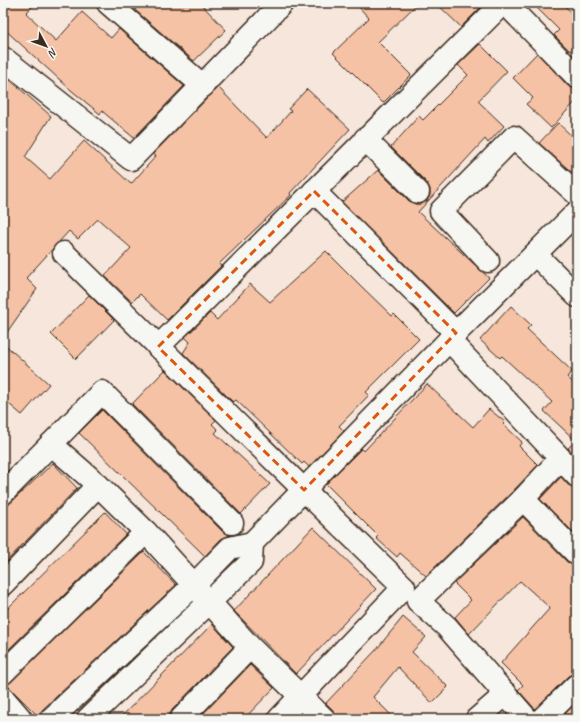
<svg xmlns="http://www.w3.org/2000/svg" width="580" height="722" viewBox="0 0 580 722" font-family="Caveat,sans-serif">
	<style>
		.building { fill: #f5c2a6; stroke: #3b2a1e }
		.lines { fill: none; stroke-linecap: round; stroke-linejoin: round }
		.minor-casing { stroke: #3b2a1e; stroke-width: 25 }
		.minor { stroke: #f6f6f2; stroke-width: 22 }
		.marked { fill: none; stroke: #df570d; stroke-width: 3; stroke-dasharray: 8 5; stroke-linejoin: round }
	</style>
	<rect width="100%" height="100%" fill="#f6e6db"/>
	<filter id="ink" filterUnits="userSpaceOnUse"><feTurbulence type="fractalNoise" baseFrequency=".025" numOctaves="2"/><feDisplacementMap in="SourceGraphic" scale="8" xChannelSelector="R" yChannelSelector="G"/><feConvolveMatrix kernelMatrix="1 2 1 2 8 2 1 2 1" color-interpolation-filters="sRGB"/></filter>
	<g filter="url(#ink)">
		<g class="building">
			<polygon points="3,3 36,3 26,13 56,41 82,12 111,38 119,29 184,86 134,138 102,111 100,114 71,90 3,28"/>
			<polygon points="141,3 200,3 226,30 194,61 135,10"/>
			<polygon points="355,3 418,3 378,42 411,75 383,103 333,53 369,18"/>
			<polygon points="436,3 485,3 461,27"/>
			<polygon points="532,3 562,3 574,15 577,11 577,48 575,46 570,51 554,35 559,30"/>
			<polygon points="480,44 507,71 478,101 504,126 488,143 485,139 418,212 489,278 454,313 342,202 378,170 409,201 415,204 421,204 427,201 430,195 430,189 427,183 391,147 419,116 423,120 468,75 458,65"/>
			<polygon points="537,53 568,86 577,89 577,100 551,128 526,104 533,98 513,78"/>
			<polygon points="3,74 51,116 25,157 50,179 84,141 131,184 156,156 153,154 218,87 267,138 291,111 288,109 307,89 350,129 290,193 291,195 219,264 221,266 167,320 140,294 132,302 105,276 131,248 98,219 78,239 69,231 26,278 37,289 3,338"/>
			<polygon points="558,123 577,141 577,177 539,143"/>
			<polygon points="326,251 362,287 392,316 394,314 419,339 366,392 369,395 339,426 344,431 309,467 304,462 302,464 236,400 233,402 183,353 190,342 185,337 210,313 217,320 250,284 270,302"/>
			<polygon points="89,295 114,320 76,359 51,334"/>
			<polygon points="511,306 531,325 527,329 572,371 567,377 577,386 577,458 568,448 576,441 544,411 552,402 502,356 500,358 480,340"/>
			<polygon points="3,343 49,384 22,415 3,399"/>
			<polygon points="165,370 216,420 212,424 218,430 215,433 270,484 241,514 132,404"/>
			<polygon points="427,384 473,427 489,409 505,422 503,424 522,442 519,446 538,465 514,490 426,576 400,553 397,557 376,538 378,536 326,484 361,449 364,451"/>
			<polygon points="102,410 223,532 230,535 221,539 205,556 79,433"/>
			<polygon points="53,463 77,488 3,565 3,510"/>
			<polygon points="561,477 568,485 577,488 577,536 540,499"/>
			<polygon points="105,512 126,534 3,655 3,613"/>
			<polygon points="523,517 568,563 577,566 577,673 568,676 535,709 518,690 523,685 501,663 550,608 520,581 469,634 455,617 471,600 454,583"/>
			<polygon points="313,527 376,589 296,674 234,611"/>
			<polygon points="144,552 176,585 42,710 39,717 7,685"/>
			<polygon points="403,617 426,637 412,652 448,687 432,703 398,667 373,697 395,719 336,719 333,710 326,703 376,650"/>
			<polygon points="212,624 233,647 172,710 169,719 119,719"/>
			<polygon points="250,665 274,688 244,719 198,719"/>
			<polygon points="577,702 577,719 560,719"/>
		</g>
		<g class="lines">
			<g class="minor-casing">
				<g id="minor">
					<polyline points="108,3 203,86"/>
					<polyline points="505,3 577,77"/>
					<polyline points="3,58 131,159 282,3"/>
					<polyline points="365,139 418,192"/>
					<polyline points="314,191 456,333"/>
					<polyline points="64,253 304,490 404,587 279,719"/>
					<polyline points="535,254 577,296"/>
					<polyline points="488,261 441,211 514,137 577,194"/>
					<polyline points="449,340 577,476"/>
					<polyline points="158,347 503,3"/>
					<polyline points="51,444 98,485 146,532 250,647 324,719"/>
					<polyline points="3,493 102,392 232,523"/>
					<polyline points="523,499 577,554"/>
					<polyline points="3,584 98,485"/>
					<polyline points="3,673 146,532"/>
					<polyline points="3,698 21,719"/>
					<polyline points="51,719 193,586 230,548 252,543 456,333 577,212"/>
					<polyline points="88,719 251,562 252,543"/>
					<polyline points="181,719 250,647"/>
					<polyline points="477,719 506,694"/>
					<polyline points="527,719 447,627 418,601 523,499 560,459"/>
					<polyline points="542,719 577,685"/>
				</g>
			</g>
			<use href="#minor" class="minor"/>
		</g>
	</g>
	<path class="marked" d="M314 191 456 333 304 490 158 347Z"/>
	<rect width="580" height="722" fill="none" stroke="#f6f6f2" stroke-width="16"/>
	<rect x="8" y="8" width="564" height="706" fill="none" stroke="#3b2a1e" stroke-width="1.5" filter="url(#ink)"/>
	<g transform="translate(46 46) rotate(131)" stroke="#f6f6f2" stroke-width="3" paint-order="stroke">
	<path d="M0-3L7 15L0 10L-7 15Z" fill="#3b2a1e"/>
	<text y="-6" font-size="11" font-weight="bold" text-anchor="middle" fill="#3b2a1e">N</text>
	</g>
</svg>
